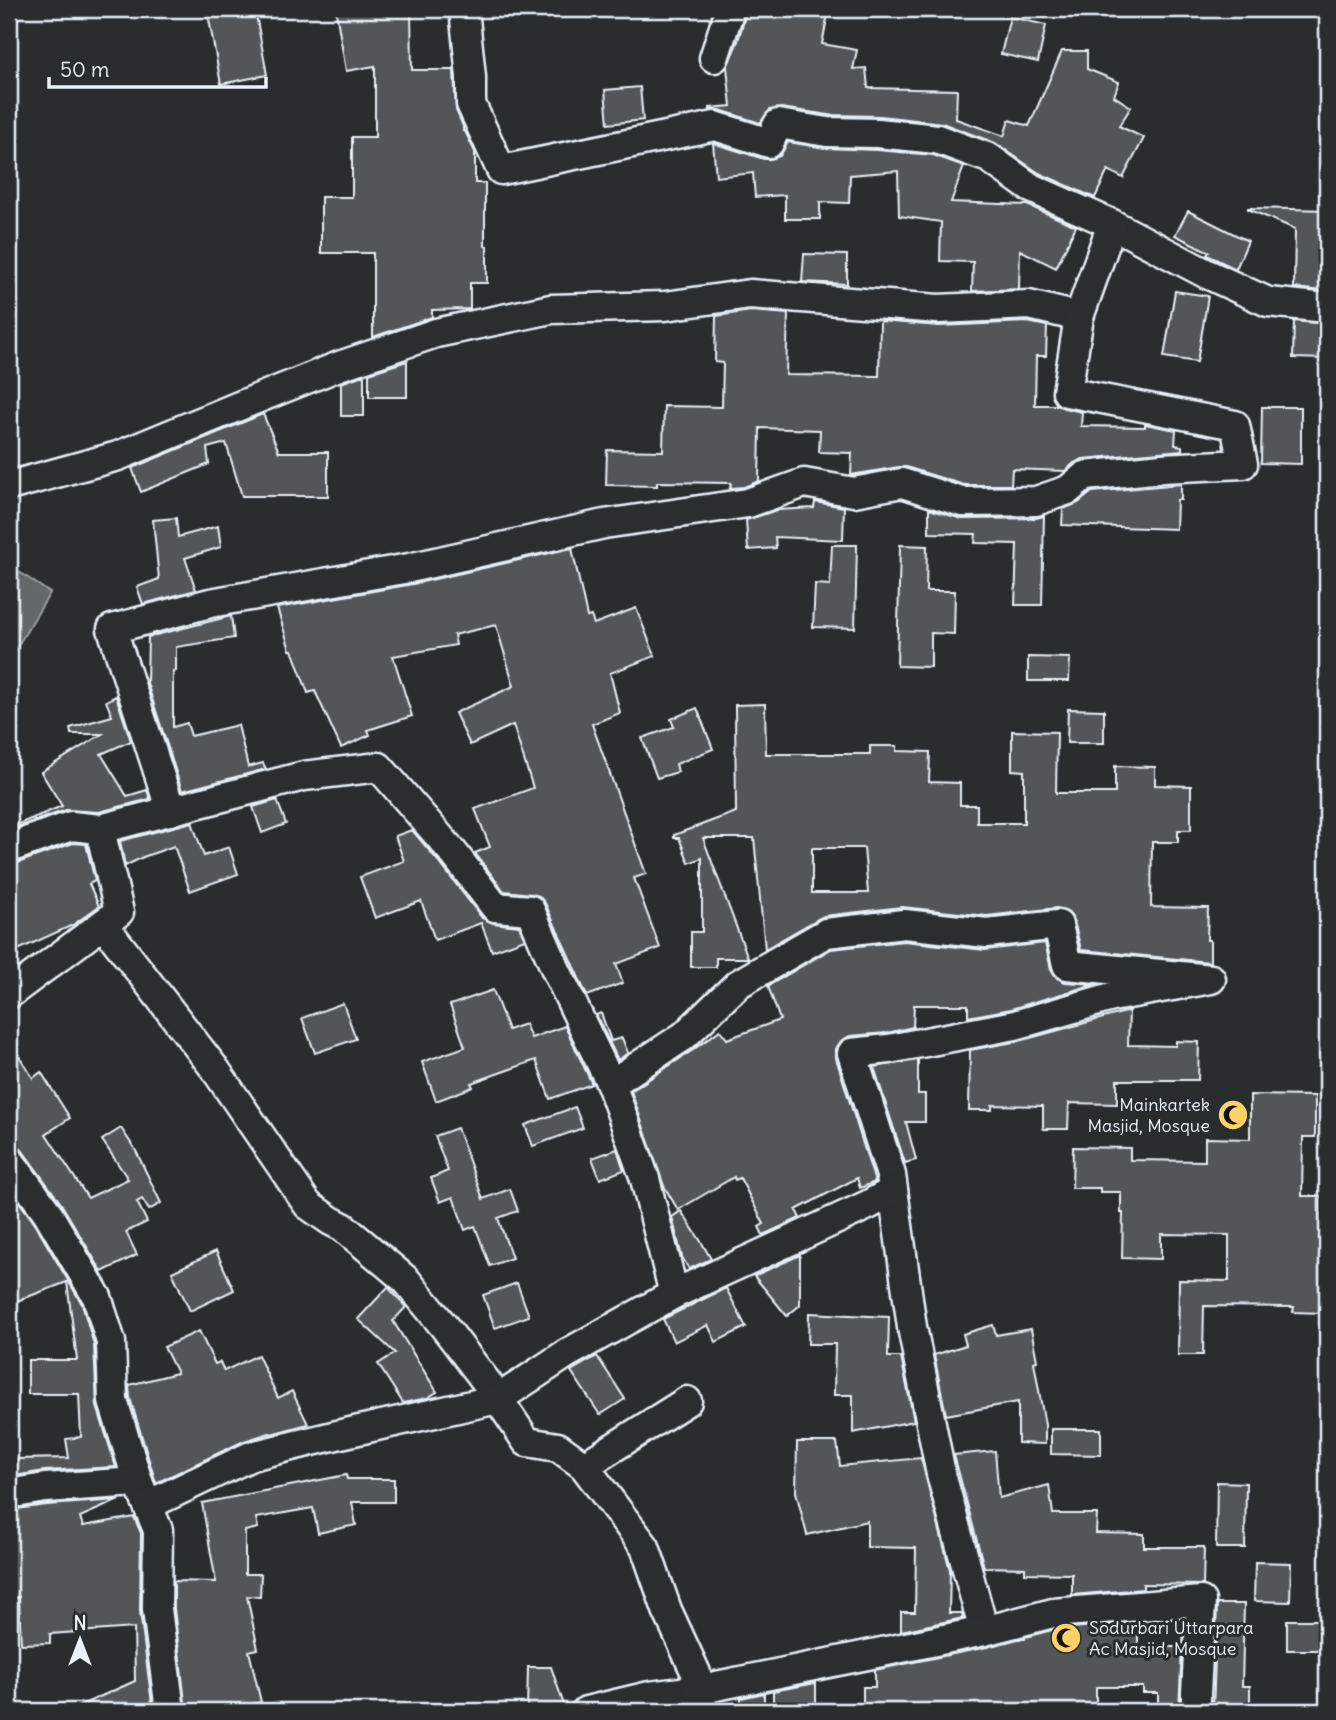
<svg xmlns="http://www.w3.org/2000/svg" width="1336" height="1720" viewBox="0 0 1336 1720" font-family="Delius,sans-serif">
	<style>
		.water { fill: #63686b; stroke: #989fa3; stroke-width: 2 }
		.building { fill: #535759; stroke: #e8f1f8; stroke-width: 2; fill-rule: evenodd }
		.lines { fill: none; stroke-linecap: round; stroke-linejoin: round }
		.minor-casing { stroke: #e8f1f8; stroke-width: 33 }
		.minor { stroke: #2a2d2e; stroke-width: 28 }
		.labels { text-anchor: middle; stroke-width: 6; stroke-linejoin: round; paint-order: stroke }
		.poi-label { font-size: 18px; fill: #e8f1f8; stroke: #2a2d2e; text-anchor: end }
	</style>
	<rect width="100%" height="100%" fill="#2a2d2e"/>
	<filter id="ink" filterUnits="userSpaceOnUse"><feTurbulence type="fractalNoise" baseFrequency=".0143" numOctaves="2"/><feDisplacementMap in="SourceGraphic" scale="14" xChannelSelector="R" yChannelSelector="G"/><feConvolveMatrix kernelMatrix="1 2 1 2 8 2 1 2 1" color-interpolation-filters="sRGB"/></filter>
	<g filter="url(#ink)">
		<polygon class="water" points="9,565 50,593 9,660"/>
		<g class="building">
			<polygon points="207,9 255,9 267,75 221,84"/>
			<polygon points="747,9 829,9 822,44 857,50 853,69 866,68 868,88 957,90 956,119 1004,136 1009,120 1029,126 1062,51 1087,51 1087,69 1119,82 1114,96 1131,107 1119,126 1144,138 1123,178 1108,170 1095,198 1039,173 995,143 942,123 880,116 829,115 781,108 770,110 760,123 720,110 710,110 710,108 731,106 727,67 738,41"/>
			<polygon points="411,10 412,70 454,70 456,110 463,126 463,131 465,131 475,152 475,183 485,183 485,246 487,246 487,283 470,283 470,309 432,310 432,317 373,337 373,253 321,253 321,197 352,197 352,137 375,137 375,66 346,71 336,12"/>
			<polygon points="1010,17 1046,25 1038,62 1001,54"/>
			<polygon points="640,87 643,120 608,124 605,90"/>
			<polygon points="788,142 825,148 877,150 933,155 964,166 951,202 1027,205 1076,226 1056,268 1020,250 1019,289 972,291 973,262 940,261 941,222 899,216 898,171 850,175 849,203 820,202 820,219 785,219 785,195 755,197 753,173 716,177 713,143 764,159 771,159 780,156"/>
			<polygon points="1248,208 1327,210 1327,260 1325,260 1324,291 1294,288 1295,229 1248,209"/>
			<polygon points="1188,211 1248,241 1236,269 1207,255 1209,252 1175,235"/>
			<polygon points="804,254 847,255 847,284 802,282"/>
			<polygon points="1175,291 1208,296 1197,362 1164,357"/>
			<polygon points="751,311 788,314 786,375 879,376 880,321 939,326 1027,322 1047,326 1046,356 1036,356 1035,405 1057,405 1064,408 1082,412 1081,426 1145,427 1145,424 1176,430 1175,445 1182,446 1182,450 1083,459 1074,463 1065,471 1012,469 1011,485 964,485 906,467 899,467 851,475 852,453 819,452 820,430 760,428 759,481 744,487 732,488 730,488 731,483 657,482 657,486 606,485 607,450 663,451 664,406 722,407 723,363 715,362 716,316"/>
			<polygon points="1294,321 1327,324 1327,359 1293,358"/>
			<polygon points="407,361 407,397 369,397 369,373"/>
			<polygon points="360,376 364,376 364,416 341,416 341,383"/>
			<polygon points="1262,407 1301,407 1301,464 1261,463"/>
			<polygon points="263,414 279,452 328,452 328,496 242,496 226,443 207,448 209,464 141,492 132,468"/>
			<polygon points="1181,484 1181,500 1177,500 1176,529 1062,525 1063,509 1078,503 1092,492"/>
			<polygon points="815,502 844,507 843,540 775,537 776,548 748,550 746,520 777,510 814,508"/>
			<polygon points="929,509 962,519 1036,518 1044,516 1042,605 1015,605 1017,544 975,543 976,534 929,533"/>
			<polygon points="176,518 178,537 218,526 221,547 185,558 196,590 143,604 137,587 159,579 153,520"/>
			<polygon points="832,545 857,545 855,628 813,627 815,584 830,585"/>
			<polygon points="900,545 927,546 926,591 955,591 954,634 931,633 931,667 897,666"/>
			<polygon points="572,548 587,617 591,616 594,624 636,608 655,656 610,673 620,713 592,724 646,874 634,878 660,948 616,964 623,983 587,996 545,903 539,896 532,894 504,891 475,853 490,847 475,809 533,788 513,725 470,745 455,713 514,686 496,625 454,635 456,645 393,656 412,716 368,730 370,735 341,748 315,691 308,693 292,650 290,650 277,608 413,584"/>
			<polygon points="231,616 234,638 176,647 176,671 173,671 173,727 187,723 191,736 238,725 248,767 263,763 266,769 182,791 147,683 148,637"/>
			<polygon points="1028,657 1070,658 1069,681 1028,681"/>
			<polygon points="116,696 131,741 101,754 127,796 147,790 150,799 99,812 66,810 9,830 9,828 62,806 41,772 102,734 71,734 70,728 112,716 106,701"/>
			<path d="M765 704 766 754H870V746H897V751L930 752 929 782 960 783V805H977V823H1024V771L1012 770V731L1057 732 1056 793H1115V766L1155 767V785L1191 786V830H1178V842H1152L1151 907 1208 908 1207 940H1210V962L1081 950 1074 921 1071 915 1065 910 1057 908 987 916 902 907 824 916 818 919 765 949 754 838H703L748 958H716V967H691V932H702V858L689 863 679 838H674V835L736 812 735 705ZM812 848H864L868 893H812Z"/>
			<polygon points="697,708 713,749 676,764 678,772 657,778 642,738 674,727 671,719"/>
			<polygon points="1068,709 1104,710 1104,743 1067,743"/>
			<polygon points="277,800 286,824 262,833 253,807"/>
			<polygon points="192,822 204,856 229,847 238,874 190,891 174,846 143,857 125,866 120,841"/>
			<polygon points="412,830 439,862 482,918 493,923 519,926 525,939 492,951 481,923 435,940 421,901 375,918 360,877 404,861 395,836"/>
			<polygon points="73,843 86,844 95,881 89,884 99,906 73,925 9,954 9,864 15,864"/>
			<polygon points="904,941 985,950 1045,943 1051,969 1057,978 1065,982 1095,984 1011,1009 968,1017 968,1005 914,1005 913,1027 887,1033 850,1036 842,1040 836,1048 836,1058 875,1182 860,1188 857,1178 796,1210 800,1218 763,1235 759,1227 764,1224 740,1178 735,1180 734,1177 678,1210 664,1186 631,1091 693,1050 720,1030 727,1039 780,1020 768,986 831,949"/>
			<polygon points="493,990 508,1030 525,1024 531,1038 565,1026 592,1084 550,1099 536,1060 471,1083 473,1087 436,1101 422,1062 465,1047 450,1005"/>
			<polygon points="343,1003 356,1039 315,1053 302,1018"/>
			<polygon points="1129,1011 1128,1045 1176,1046 1176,1041 1199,1042 1198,1080 1117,1080 1117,1104 1069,1103 1068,1129 1043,1129 1043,1106 992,1105 992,1110 969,1110 970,1050 1019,1041"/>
			<polygon points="601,1013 611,1041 622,1038 628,1053 618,1060 596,1015"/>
			<polygon points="9,1040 33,1078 41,1072 70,1118 46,1134 88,1198 128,1179 102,1140 121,1128 136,1151 161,1203 149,1210 142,1199 137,1202 147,1222 126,1232 137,1255 102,1272 60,1202 22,1150 16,1145 9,1144"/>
			<polygon points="918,1060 918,1094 925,1094 925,1122 906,1122 916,1160 905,1163 874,1067"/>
			<polygon points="1250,1095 1315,1096 1315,1137 1303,1137 1302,1196 1321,1196 1321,1236 1327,1236 1327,1270 1324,1270 1323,1313 1293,1312 1294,1307 1204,1306 1203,1355 1178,1355 1179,1280 1229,1281 1229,1235 1161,1234 1161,1259 1122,1258 1123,1213 1121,1213 1121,1192 1100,1192 1100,1188 1072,1188 1073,1147 1130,1148 1130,1160 1205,1161 1205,1138 1250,1139"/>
			<polygon points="575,1107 583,1128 533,1146 525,1125"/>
			<polygon points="457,1128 483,1199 510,1189 518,1211 498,1218 512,1258 490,1266 475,1226 465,1230 453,1197 440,1202 431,1178 448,1171 435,1136"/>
			<polygon points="617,1149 624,1170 600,1179 592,1158"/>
			<polygon points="9,1188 33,1221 82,1304 94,1345 97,1406 116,1467 44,1471 9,1477 9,1467 17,1466 16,1459 69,1458 66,1439 81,1437 79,1394 28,1394 28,1360 77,1360 67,1282 9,1304"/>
			<polygon points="681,1211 702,1243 711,1259 689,1269 682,1257 672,1217"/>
			<polygon points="216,1251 234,1290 190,1311 172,1272"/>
			<polygon points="800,1255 800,1305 787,1316 754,1276"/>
			<polygon points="517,1283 529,1316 495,1328 483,1295"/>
			<polygon points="388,1287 406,1307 393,1321 437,1392 427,1398 403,1403 378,1364 395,1353 358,1319"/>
			<polygon points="726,1288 746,1327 716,1342 708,1325 674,1342 663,1319"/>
			<polygon points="809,1313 889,1317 888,1357 901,1357 914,1421 853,1433 853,1395 834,1395 835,1344 808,1344"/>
			<polygon points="993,1325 996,1335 1031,1329 1037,1361 1034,1362 1045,1425 1045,1444 1018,1443 1018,1402 946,1415 934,1355 966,1345 963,1334"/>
			<polygon points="199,1331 215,1364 220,1362 224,1371 258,1355 278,1398 292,1391 308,1424 271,1434 270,1433 244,1441 156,1483 130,1398 129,1385 177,1373 164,1347"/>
			<polygon points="597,1356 625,1399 600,1415 571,1371"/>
			<polygon points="1051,1429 1101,1429 1101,1455 1051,1454"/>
			<polygon points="797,1442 837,1442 840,1466 921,1458 950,1570 949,1613 962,1613 963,1618 901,1631 901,1612 915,1612 916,1548 867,1547 867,1521 807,1535 796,1492"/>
			<polygon points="995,1451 999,1498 1049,1485 1053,1514 1097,1514 1096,1533 1144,1534 1144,1547 1204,1547 1203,1585 1143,1584 1143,1589 1072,1595 1072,1574 1025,1573 1025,1568 984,1567 954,1455"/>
			<polygon points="346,1475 347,1479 394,1479 394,1502 352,1502 356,1525 318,1533 313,1508 256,1518 258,1528 245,1531 245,1574 261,1574 260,1597 247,1596 258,1649 249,1651 261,1702 224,1711 186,1711 174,1608 174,1581 216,1582 202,1503"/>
			<polygon points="1217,1482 1246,1483 1245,1548 1216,1548"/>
			<polygon points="119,1500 80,1517 83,1526 134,1517 141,1533 140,1611 153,1711 68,1711 135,1681 134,1628 50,1634 50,1643 21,1644 19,1597 9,1601 9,1510 47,1505"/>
			<polygon points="1255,1562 1291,1563 1290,1602 1254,1601"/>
			<polygon points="1217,1604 1244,1604 1242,1686 1250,1686 1250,1711 1213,1711"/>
			<rect x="1287" y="1620" width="36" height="30"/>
			<polygon points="1138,1623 1138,1647 1182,1647 1179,1711 1158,1711 1158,1693 1143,1693 1143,1687 1096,1687 1096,1711 863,1711 863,1687 875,1687 875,1670 987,1647 1018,1639 1025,1639 1025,1637 1056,1629"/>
			<polygon points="528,1667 551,1667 566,1711 527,1711"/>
			<polygon points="816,1683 816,1705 773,1705 773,1691"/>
			<polygon points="764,1693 764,1708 741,1708 741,1698"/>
		</g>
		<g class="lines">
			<g class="minor-casing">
				<g id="minor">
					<polyline points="714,58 730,9"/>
					<polyline points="1112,224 1207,274 1268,302 1327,308"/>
					<polyline points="9,486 118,456 239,406 339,366 436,333 551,309 665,306 750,294 938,309 1029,305 1079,317"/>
					<polyline points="171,811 112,629 210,603 409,568 604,524 748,503 804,483 854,492 902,483 962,502 1036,501 1068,490 1085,476 1162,468 1243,464 1235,425 1067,392 1079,317 1112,224 1031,188 989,158 937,139 878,133 827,132 778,124 769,143 715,126 501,170 471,104 471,77 464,9"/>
					<polyline points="9,848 71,826 100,829"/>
					<polyline points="103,924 215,1069 308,1205 331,1221 343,1227 406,1280 443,1325 488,1384 527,1442 558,1447 584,1466 645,1547 667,1610 696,1673 697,1690 649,1696 586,1711"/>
					<polyline points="9,994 119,912 100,829 304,776 379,767 452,851 495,907 530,910 556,970 611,1084 684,1036 738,984 826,933 904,924 987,933 1058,925 1067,965 1211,979 1112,997 1015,1025 889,1049 852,1053 891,1175 912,1327 941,1474 984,1631"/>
					<polyline points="611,1084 645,1179 674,1294"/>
					<polyline points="9,1160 47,1212 97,1297 111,1342 113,1401 138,1482"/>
					<polyline points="584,1466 687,1401"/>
					<polyline points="9,1494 45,1488 138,1482 158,1530 157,1609 170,1711"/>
					<polyline points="148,1505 251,1456 341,1434 498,1399 566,1354 674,1294 868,1205 893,1191"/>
					<polyline points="704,1711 697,1690 984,1631 1053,1613 1201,1601 1196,1693 1196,1711"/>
				</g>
			</g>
			<use href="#minor" class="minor"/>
		</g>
	</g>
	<defs>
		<g id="mosque-disc" transform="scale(1.575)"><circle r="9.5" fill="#ffd166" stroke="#2a2d2e"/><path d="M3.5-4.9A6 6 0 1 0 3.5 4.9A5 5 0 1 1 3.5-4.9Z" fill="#111"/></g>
	</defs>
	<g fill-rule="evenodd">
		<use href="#mosque-disc" x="1233" y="1115"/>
		<use href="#mosque-disc" x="1066" y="1638"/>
	</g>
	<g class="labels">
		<g class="poi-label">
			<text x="1210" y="1111">Mainkartek<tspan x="1210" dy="21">Masjid, Mosque</tspan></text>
			<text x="1089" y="1634" text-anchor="start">Sodurbari Uttarpara<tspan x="1089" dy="21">Ac Masjid, Mosque</tspan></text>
		</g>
	</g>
	<rect width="1336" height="1720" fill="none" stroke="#2a2d2e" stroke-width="35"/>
	<rect x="18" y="18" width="1301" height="1685" fill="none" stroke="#e8f1f8" stroke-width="2.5" filter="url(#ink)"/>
	<g transform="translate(80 1640)" stroke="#2a2d2e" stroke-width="5" paint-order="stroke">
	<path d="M0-5L12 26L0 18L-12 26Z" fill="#e8f1f8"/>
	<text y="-10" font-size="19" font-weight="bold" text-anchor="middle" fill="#e8f1f8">N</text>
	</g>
	<path d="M49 77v10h217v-10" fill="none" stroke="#e8f1f8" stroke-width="3.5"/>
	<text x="60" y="77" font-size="21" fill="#e8f1f8" stroke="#2a2d2e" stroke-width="5" paint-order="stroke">50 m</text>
</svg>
